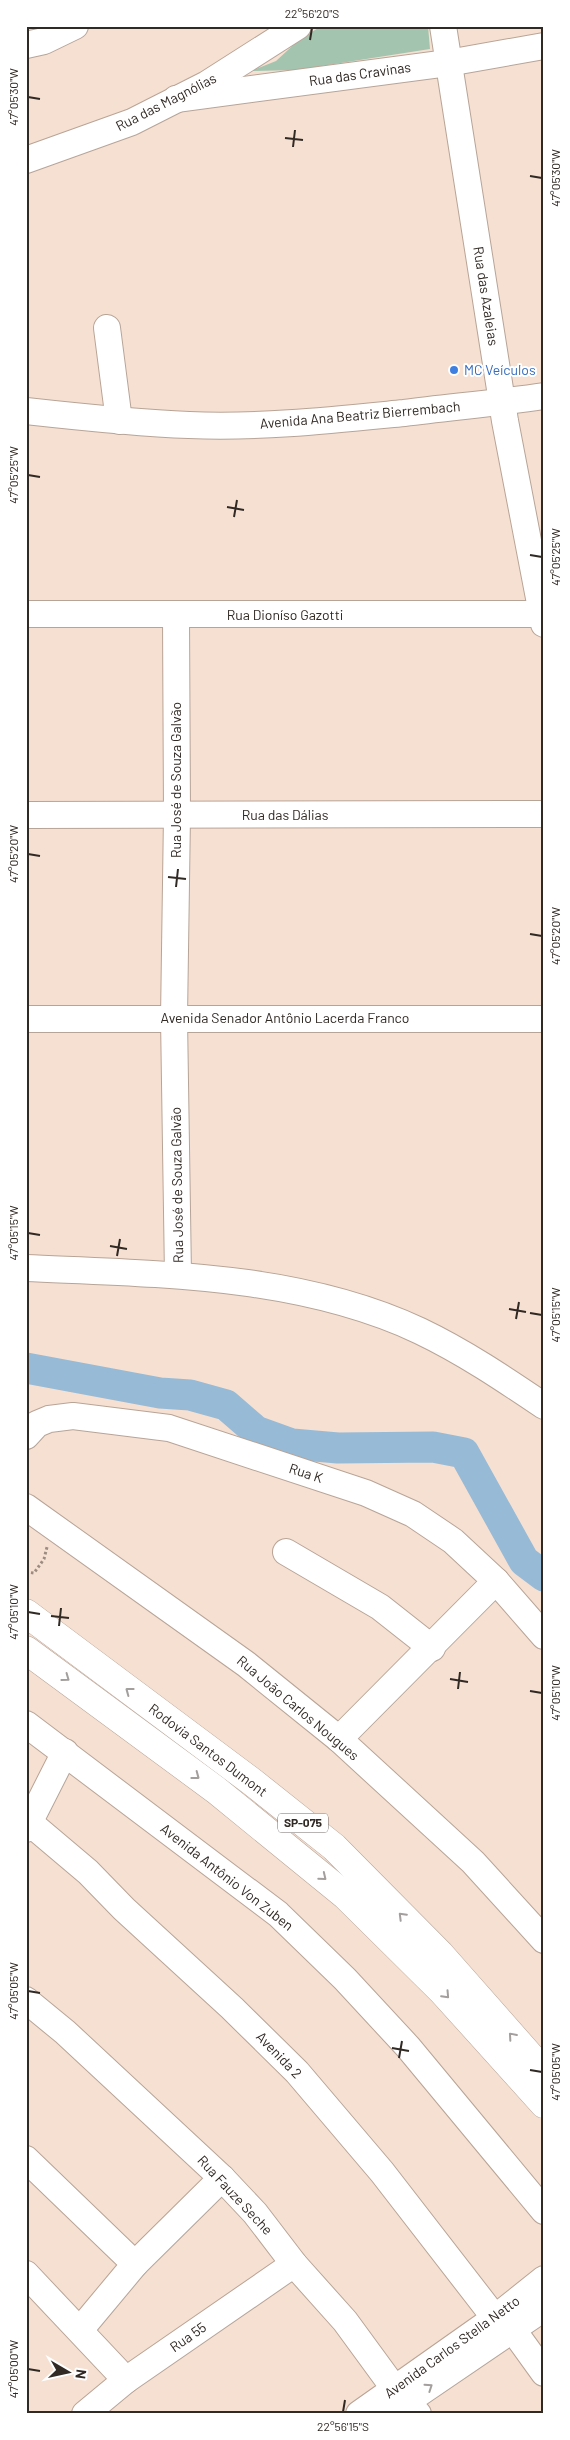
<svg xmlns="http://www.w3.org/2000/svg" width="570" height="2440" viewBox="0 0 570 2440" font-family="Barlow,sans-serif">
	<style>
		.green { fill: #a3c5af }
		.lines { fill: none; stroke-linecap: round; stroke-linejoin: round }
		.river { stroke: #97bad6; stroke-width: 31 }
		.minor-casing { stroke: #b8a497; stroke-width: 28 }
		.highway-casing { stroke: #b8a497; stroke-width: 29 }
		.path { stroke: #9b8b81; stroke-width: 3; stroke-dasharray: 2.5 2.5; stroke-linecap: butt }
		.minor { stroke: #fff; stroke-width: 26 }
		.highway { stroke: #fff; stroke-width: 28 }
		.oneway { stroke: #a29f9c }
		.ticks { fill: none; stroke: #312924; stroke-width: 2 }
		.shop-dot { fill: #3f7fe0; stroke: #fff; stroke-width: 2 }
		.labels { text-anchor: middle; stroke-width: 4; stroke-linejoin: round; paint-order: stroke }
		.shield { fill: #fff; stroke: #6f6966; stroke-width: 1 }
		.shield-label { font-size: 12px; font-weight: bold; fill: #312924 }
		.street-label { font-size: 14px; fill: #312924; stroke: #fff }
		.shop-label { font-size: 14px; fill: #366cbe; stroke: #fff; text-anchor: start }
		.neatline { fill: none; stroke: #312924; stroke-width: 2 }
		.ticks-label { font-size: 12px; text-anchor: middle; fill: #312924 }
	</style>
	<rect width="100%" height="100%" fill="#f6e0d2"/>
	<polygon class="green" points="322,26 428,26 430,49 296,70 251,71 276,61 301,38"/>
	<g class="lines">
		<polyline class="river" points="26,1368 160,1393 190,1395 226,1405 256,1431 292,1444 338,1448 433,1447 464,1453 524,1561 544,1576"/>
		<g class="minor-casing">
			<g id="minor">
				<polyline points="443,26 505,421 544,624"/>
				<polyline points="26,45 44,41 75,26"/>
				<polyline points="176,99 448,63 544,46"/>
				<polyline points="26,160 132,122 207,84 298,26"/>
				<polyline points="107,328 119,421"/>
				<path d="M26 411C80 417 134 423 189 425 261 428 333 420 404 413 451 407 497 403 544 396"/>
				<polyline points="26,614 544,614"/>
				<polyline points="176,616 177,815 174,1018 178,1275"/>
				<polyline points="26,815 544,814"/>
				<polyline points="26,1019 544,1019"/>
				<path d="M26 1268C157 1274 299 1274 420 1331 464 1352 504 1379 544 1406"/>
				<polyline points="26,1436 37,1424 49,1419 73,1416 169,1428 366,1493 413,1514 453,1541 496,1581 544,1636"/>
				<polyline points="26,1507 246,1664 339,1739 473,1862 544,1940"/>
				<polyline points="286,1552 380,1607 432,1648"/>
				<polyline points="26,1724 278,1914 345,1979 408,2047 544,2211"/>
				<polyline points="339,1739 496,1581"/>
				<polyline points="30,1823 88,1872 124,1909 232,2008 297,2072 382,2172 495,2318"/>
				<polyline points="26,1829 65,1752"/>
				<polyline points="26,2000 65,2032 222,2178 255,2213 294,2264 345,2321 394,2388 418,2414"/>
				<polyline points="26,2159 135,2264"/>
				<polyline points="26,2274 126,2380"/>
				<polyline points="80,2330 135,2264 222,2178"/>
				<polyline points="513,2330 544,2373"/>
				<polyline points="393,2411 544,2308"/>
				<polyline points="85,2414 126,2380 294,2264"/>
				<polyline points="359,2414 495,2318 544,2279"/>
			</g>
		</g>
		<g class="highway-casing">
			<g id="highway">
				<polyline points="26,1613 251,1781 334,1847 440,1954 544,2072"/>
				<polyline points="26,1650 216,1790 346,1896 443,1992 544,2104"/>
			</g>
		</g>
		<polyline class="path" points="26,1572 34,1573 44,1559 47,1547"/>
		<use href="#minor" class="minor"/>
		<use href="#highway" class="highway"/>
	</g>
	<defs><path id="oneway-chevron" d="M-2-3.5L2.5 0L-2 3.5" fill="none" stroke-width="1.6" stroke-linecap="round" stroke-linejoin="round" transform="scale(1.25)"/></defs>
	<g class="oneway">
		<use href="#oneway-chevron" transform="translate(66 1678) rotate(36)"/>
		<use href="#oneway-chevron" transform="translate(129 1691) rotate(-143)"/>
		<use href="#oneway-chevron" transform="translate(196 1776) rotate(37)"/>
		<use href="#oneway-chevron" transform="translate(323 1877) rotate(39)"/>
		<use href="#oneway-chevron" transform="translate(402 1916) rotate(-135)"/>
		<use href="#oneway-chevron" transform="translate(446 1995) rotate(47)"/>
		<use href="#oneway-chevron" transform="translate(512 2036) rotate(-131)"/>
		<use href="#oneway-chevron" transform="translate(429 2387) rotate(-34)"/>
	</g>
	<path class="ticks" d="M310 40 312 28M28 97 40 99M285 138 303 140M293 147 295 130M530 176 542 178M28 475 40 477M227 507 244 510M234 517 237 500M530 555 542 557M28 854 40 856M168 877 186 879M176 887 178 869M530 934 542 936M28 1233 40 1235M110 1246 127 1249M117 1256 120 1239M509 1309 526 1312M530 1313 542 1315M516 1319 519 1302M28 1612 40 1614M51 1616 69 1618M59 1626 61 1608M450 1679 468 1682M458 1689 460 1672M530 1691 542 1693M28 1991 40 1993M392 2048 409 2051M399 2058 402 2041M530 2070 542 2072M28 2369 40 2371M343 2412 345 2400"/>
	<circle class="shop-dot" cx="454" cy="370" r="5"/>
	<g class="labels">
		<rect class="shield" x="278" y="1813.5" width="50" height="19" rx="4"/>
		<g class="shield-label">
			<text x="303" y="1827">SP-075</text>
		</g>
		<g class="street-label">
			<text transform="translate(360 74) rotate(-8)" y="5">Rua das Cravinas</text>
			<text transform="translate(166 102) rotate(-27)" y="5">Rua das Magnólias</text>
			<text transform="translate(486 296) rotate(81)" y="5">Rua das Azaleias</text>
			<text transform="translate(360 415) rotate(-5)" y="5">Avenida Ana Beatriz Bierrembach</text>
			<text x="285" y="620">Rua Dioníso Gazotti</text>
			<text transform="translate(176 780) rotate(-90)" y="5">Rua José de Souza Galvão</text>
			<text x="285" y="820">Rua das Dálias</text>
			<text x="285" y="1023">Avenida Senador Antônio Lacerda Franco</text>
			<text transform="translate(177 1185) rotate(-91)" y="5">Rua José de Souza Galvão</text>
			<text transform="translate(306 1473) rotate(18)" y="5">Rua K</text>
			<text transform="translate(298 1708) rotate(40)" y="5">Rua João Carlos Nougues</text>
			<text transform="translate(208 1750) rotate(37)" y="5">Rodovia Santos Dumont</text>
			<text transform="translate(227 1877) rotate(38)" y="5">Avenida Antônio Von Zuben</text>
			<text transform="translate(279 2055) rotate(46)" y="5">Avenida 2</text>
			<text transform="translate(235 2195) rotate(47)" y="5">Rua Fauze Seche</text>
			<text transform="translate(188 2337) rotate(-35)" y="5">Rua 55</text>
			<text transform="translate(452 2347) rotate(-36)" y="5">Avenida Carlos Stella Netto</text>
		</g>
		<g class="shop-label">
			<text x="464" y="375">MC Veículos</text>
		</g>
	</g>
	<rect width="570" height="2440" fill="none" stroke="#ffffff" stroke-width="55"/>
	<g transform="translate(68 2372) rotate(99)" stroke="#ffffff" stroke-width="4" paint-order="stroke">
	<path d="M0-4L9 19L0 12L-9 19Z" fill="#312924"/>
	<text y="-8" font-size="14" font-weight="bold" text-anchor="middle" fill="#312924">N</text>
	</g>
	<rect x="28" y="28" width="514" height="2384" class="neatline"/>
	<g class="ticks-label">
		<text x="312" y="18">22°56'20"S</text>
		<text transform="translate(14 97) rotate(-90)" y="4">47°05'30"W</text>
		<text transform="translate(556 178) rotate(-90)" y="4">47°05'30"W</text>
		<text transform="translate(14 475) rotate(-90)" y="4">47°05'25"W</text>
		<text transform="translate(556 557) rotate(-90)" y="4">47°05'25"W</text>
		<text transform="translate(14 854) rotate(-90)" y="4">47°05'20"W</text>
		<text transform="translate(556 936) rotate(-90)" y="4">47°05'20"W</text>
		<text transform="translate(14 1233) rotate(-90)" y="4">47°05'15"W</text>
		<text transform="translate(556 1315) rotate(-90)" y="4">47°05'15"W</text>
		<text transform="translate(14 1612) rotate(-90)" y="4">47°05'10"W</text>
		<text transform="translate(556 1693) rotate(-90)" y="4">47°05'10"W</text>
		<text transform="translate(14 1991) rotate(-90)" y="4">47°05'05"W</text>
		<text transform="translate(556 2072) rotate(-90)" y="4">47°05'05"W</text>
		<text transform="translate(14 2369) rotate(-90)" y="4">47°05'00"W</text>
		<text x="343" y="2431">22°56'15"S</text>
	</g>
</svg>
